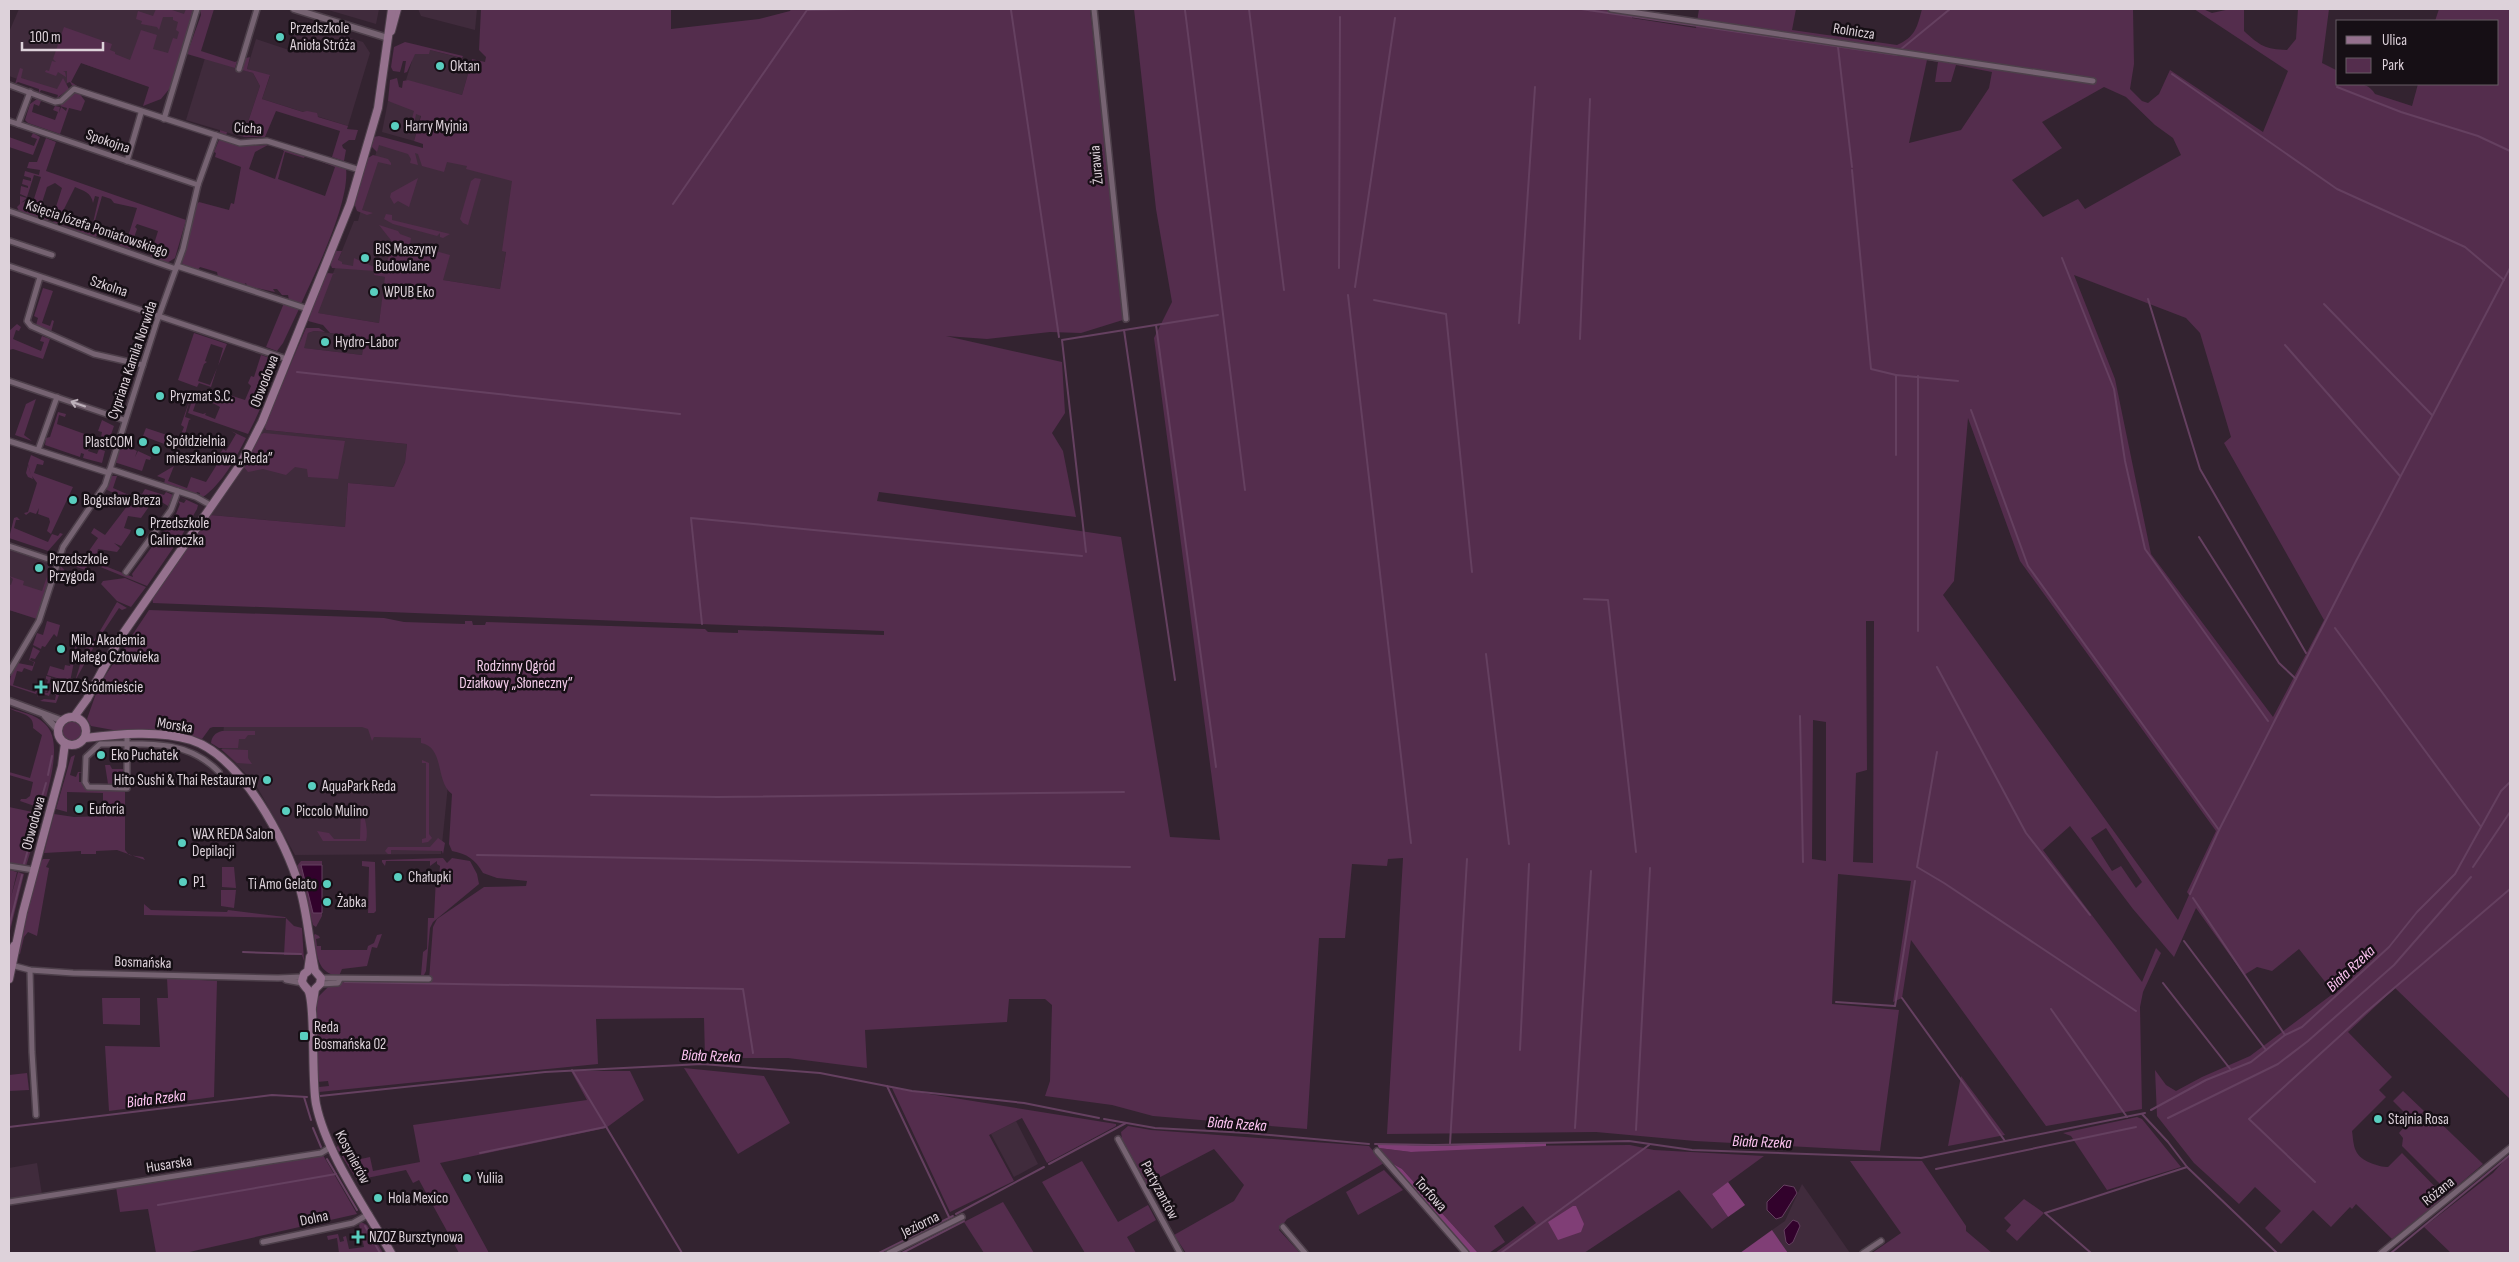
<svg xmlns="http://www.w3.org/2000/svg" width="2519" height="1262" viewBox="0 0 2519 1262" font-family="'Sofia Sans Condensed',sans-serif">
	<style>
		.built { fill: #402b3c }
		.green { fill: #542d4d; fill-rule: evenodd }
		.forest { fill: #803e76 }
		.water { fill: #32022c; stroke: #654060 }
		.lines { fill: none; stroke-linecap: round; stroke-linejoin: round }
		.stream { stroke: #654060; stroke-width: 2 }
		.pedestrian-tunnel { stroke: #4c3d4a; stroke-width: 4; stroke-dasharray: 4 2; stroke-linecap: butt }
		.minor-casing { stroke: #4d3f4a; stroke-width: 8 }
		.tertiary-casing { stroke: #4d3f4a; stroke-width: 9 }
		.secondary-casing { stroke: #4d3f4a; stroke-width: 10 }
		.minor { stroke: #766372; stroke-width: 5 }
		.tertiary { stroke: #766372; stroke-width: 6 }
		.secondary { stroke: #95718e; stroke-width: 8 }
		.oneway { stroke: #beb1bb }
		.poi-dot { fill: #59cebf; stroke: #160f15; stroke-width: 2 }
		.labels { text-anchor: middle; stroke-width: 5; stroke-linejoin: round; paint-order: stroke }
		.poi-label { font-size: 15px; fill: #ddd2da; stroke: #160f15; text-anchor: start }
		.street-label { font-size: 15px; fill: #ddd2da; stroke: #160f15 }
		.park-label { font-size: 15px; fill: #f6cfed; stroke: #160f15 }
		.water-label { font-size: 16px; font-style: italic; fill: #fec4f2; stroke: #160f15 }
	</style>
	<rect width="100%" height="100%" fill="#332330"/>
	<g class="built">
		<polygon points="19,9 192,9 165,92 81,63 60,94 9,76 9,32"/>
		<polygon points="325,9 379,9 376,24"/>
		<polygon points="418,9 477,9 475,30 421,16"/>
		<polygon points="298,21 363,42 370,53 348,126 262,99 270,76 247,69 256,39 289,50"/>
		<polygon points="415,46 472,61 469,72 471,73 468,74 462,95 406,80 412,61 403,58"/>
		<polygon points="205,58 253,73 260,86 243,137 186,120"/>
		<polygon points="388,101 422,110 414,141 382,132"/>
		<polygon points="380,138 518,176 500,289 443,280 375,275 386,277 379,323 317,313 354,221 358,221"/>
		<polygon points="314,331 361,337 364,340 362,355 303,348 308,333"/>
		<polygon points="264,426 266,430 407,444 405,462 394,487 348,483 345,527 210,515 242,469"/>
		<polygon points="9,550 51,564 34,617 9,610"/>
		<polygon points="224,724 454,727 441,854 295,855 255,783 222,750"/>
		<polygon points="1016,1121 1038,1164 1014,1177 991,1134"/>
		<polygon points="37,1163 42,1195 9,1201 9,1168"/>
		<polygon points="1802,1184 1850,1253 1788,1253 1772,1230 1785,1221"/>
	</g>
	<g class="green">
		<polygon points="156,9 169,9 184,14 186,9 195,9 170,88 161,99 143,106 149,87 81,63 71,82 85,91 73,87 70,82 67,83 67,71 63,71 65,72 66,77 58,72 56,76 45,72 46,70 49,71 52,61 56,62 53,59 64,27 112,44 110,50 115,52 115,54 130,60 141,30 157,35 153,49 168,53 173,38 177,39 179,32 176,30 178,22 173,20 173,17 163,17 159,30 157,27 141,24 142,21 136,19 138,11 153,16"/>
		<polygon points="200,9 214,9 201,51 235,62 237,61 235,68 187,54 201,15"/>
		<path d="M481 9H671V29L759 19 790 11 791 9H1090L1126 319 1081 333 1050 332 987 339 946 336 1062 362 1065 413 1052 433 1063 451 1076 517 879 492 877 501 1121 537 1170 837 1220 840 1154 338 1172 302 1156 209 1134 9H1633L1632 18 1696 28 1699 9H1796L1792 30 1897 45C1915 37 1917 28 1922 9H2133L2134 64 2130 89 2142 101 2148 103 2159 94 2170 70 2263 132 2288 71 2194 9H2203L2212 13 2230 9H2244V31C2260 46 2265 49 2287 50L2296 39 2298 9H2329L2322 63 2338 71V84C2353 84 2367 80 2375 94L2412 106 2418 84H2498V21H2435L2439 9H2510V1099L2395 988 2348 1032 2392 1077 2379 1090 2386 1097 2352 1131C2353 1137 2353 1145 2356 1151 2360 1161 2379 1167 2388 1167L2402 1153 2445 1197 2392 1239 2356 1204 2352 1209 2350 1207 2331 1227 2313 1210 2281 1244 2265 1228 2281 1211 2255 1187 2239 1204 2194 1163 2157 1116 2155 1070 2166 1085 2176 1091 2202 1077 2250 1056 2334 993 2299 949 2272 971 2257 967 2244 975 2196 908 2174 957 2133 909 2070 826 2043 850 2142 982 2156 948 2161 953 2143 992 2140 1007 2142 1109 2046 1126 1911 940 1902 998 1893 1002 1911 881 1838 874 1832 1004 1899 1010 1880 1151 1695 1141 1596 1132 1387 1134 1403 858 1388 859 1387 866 1352 864 1345 938H1319L1307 1129 1153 1116 1112 1105 1045 1096 1050 1081 1052 1005 1045 999H1009L1007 1022 865 1030 867 1068 788 1058H705L704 1018 596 1019 598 1064 319 1092V1087L329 1086 328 1081 317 1082V998L330 985 341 984 342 980H429L433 927 437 919 484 887 526 886 527 881 497 878 483 873C475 859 467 854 452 851L449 844 452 794C435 782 445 747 421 743V738L374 737 372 741 368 729 362 727H213L210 728 202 739 173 731 113 730 91 726 87 719 99 685 149 610 384 618 404 622 465 624V621H472L473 625H485L486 622 705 629 708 632 738 633V630L884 635V631L153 603 152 597 210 515 345 527 348 483 394 487 405 462 407 444 266 430 264 426 306 328H319L325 332 314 331 308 333 304 348 362 355 364 340 361 337 330 333 323 325 308 321 325 275 328 273 337 274H333L318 313 379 323 385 277 374 275 375 271 332 268 330 263 335 251H342L338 260 342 262V264L353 266 354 258 383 271 394 244 379 225 398 231 400 234 411 238 410 244 450 255 443 280 500 289 506 252 502 251 512 181 466 169 467 166 447 162 444 172 422 166 418 154 415 153 418 165 410 163 411 159 408 154 379 145 377 152 371 146 373 137 379 136 423 148V144L414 141 421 116 416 114 413 130 409 129 414 111 388 101 390 80 397 78 399 87 402 88 403 81 408 80 462 95 468 74 471 73 469 72 472 59 485 62 486 57 479 50ZM1927 60 1938 62 1935 82H1951L1956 65 1992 72 1989 88 1961 130 1909 143ZM2104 87 2126 97 2155 125 2173 138 2181 155 2085 209 2078 199 2043 217 2012 180 2062 148 2042 122ZM2074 275 2186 318 2200 333 2231 437 2224 443 2324 620 2273 717 2151 554 2115 379ZM1968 418 2020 561 2216 831 2187 892 2189 895 2178 920 1943 595 1954 581ZM1866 621H1874L1873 863 1853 862 1856 773 1867 770ZM1813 720 1826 722V861L1812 859ZM2106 828 2142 882 2136 888 2121 866 2112 871 2091 838Z"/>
		<polygon points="405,42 463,56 462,58 430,50 429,54 415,54 407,72 404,73 406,61 403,61 400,72 393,71 391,67 394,47"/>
		<polygon points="251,53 247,69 270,75 262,99 303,112 307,111 317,113 318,117 348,126 347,129 358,130 355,140 349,140 342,145 343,148 346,150 344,161 332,157 340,131 276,111 265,137 243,137 227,132 226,136 220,133 220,130 243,137 260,86 253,73 242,70 246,58 250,57"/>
		<polygon points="20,68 23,69 21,78 57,89 63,78 69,89 57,98 58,95 41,90 39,93 39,89 18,82 15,84"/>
		<polygon points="74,92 79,93 85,101 81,111 69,108 60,134 28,123 25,120 30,104 37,99 41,101 39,106 34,104 32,112 55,120 58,112 53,110 55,106 60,107 59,113 61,107 66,111 67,108 60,106"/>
		<polygon points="33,133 40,137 33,155 9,147 9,137 34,146 37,139 31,137"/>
		<path d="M46 138 56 142 46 171 186 220 175 258 167 263 150 257 158 231 137 224 135 227 137 229 130 249 120 246 119 242 126 243 137 208 114 203 111 199 102 196 92 231 97 233 96 238 53 223 56 216 65 218 63 225 81 231 83 226 66 221V219L84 223 89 219 87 226 92 227 99 197 95 196 93 203C91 192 84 191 75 187L62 213H54L62 188 55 183 47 187 39 212 49 216 48 221 19 211 17 207 20 204V196L27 198 21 203 25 201 23 209 30 211 41 177 34 175 27 197 20 194 21 186 28 188V186L22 184 23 179 31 181V178L24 176 25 171 39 175 40 170 27 168 29 162H37Z"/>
		<path d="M219 140 248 146 268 145 255 152 249 169 275 179 284 151 280 148 305 156 304 158 285 152 278 179 325 196 335 167 309 157 346 168C350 202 316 271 301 304L289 300 288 295H282L277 289H273L275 292 247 286 246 283 242 286 218 277 217 272 200 267 198 270 183 266 182 263 197 204 199 202 229 210 231 203 234 204 241 167 215 157 216 153 214 152Z"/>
		<polygon points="373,155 388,159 391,163 391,165 378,162 362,210 373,213 367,215 357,211 354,203 368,158"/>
		<polygon points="418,178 409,207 398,201 394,204 390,197 391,193"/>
		<polygon points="475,178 481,179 468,225 463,223 460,219 471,181"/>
		<polygon points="386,214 392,215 392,220 450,234 443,238 440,237 440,233 437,236 393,224 384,219"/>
		<polygon points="43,288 53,291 42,323 50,326 52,320 54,321 51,332 36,325 38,318 34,316"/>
		<polygon points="284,303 299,309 283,343 277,351 266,347"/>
		<polygon points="17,324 21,327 19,331 16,330 13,339 41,351 44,342 40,341 42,336 50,339 43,359 13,349 9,350 9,331"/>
		<polygon points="194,333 227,344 218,366 223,348 211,344 205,361 207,362 204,364 198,381 210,385 217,368 211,387 199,383 197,387 178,380"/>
		<path d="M261 355 273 359C272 385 260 411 248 434L188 413 195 392 209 397 207 402 197 399 193 411 203 414 206 413 205 415 215 419 220 407 209 401 210 397 221 400 215 397 217 391 245 400 251 386 248 383 251 376 254 377Z"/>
		<polygon points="36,399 24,435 32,441 15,435 26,404"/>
		<polygon points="190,399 185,417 191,419 189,420 184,438 180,437 175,448 143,436 146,428 179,439 184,427 181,425"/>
		<polygon points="58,412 66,414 65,417 59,415 57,424 93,437 88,451 97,454 99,449 105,451 102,463 83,458 84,454 81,453 80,457 45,445 46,438 50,437"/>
		<polygon points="102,420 114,426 106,449 99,447 102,432 98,431"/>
		<path d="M231 431 246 438C236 458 222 484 203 497L199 496 200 493 197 492 196 494 164 484 165 479 157 476 174 466 168 481 187 488 191 477 206 482 221 458 218 457 223 449 226 451 236 434Z"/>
		<polygon points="264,433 345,441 338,479 308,477 307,469 295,467 286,475 263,469 248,472 243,466 259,435"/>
		<polygon points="120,443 137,451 135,457 138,451 151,457 150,460 146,459 142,471 114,462"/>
		<polygon points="31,455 44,461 43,465 37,464 34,473 73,487 51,534 47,531 50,522 49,518 38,514 39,508 36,514 30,512 26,515 24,513 28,512 37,483 32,476 33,479 28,477 26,473 28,465 31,475 28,464"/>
		<polygon points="112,476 117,476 113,488 136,498 138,493 142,494 145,489 164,495 166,492 173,495 168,506 155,498 141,518 128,516 124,528 131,530 130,533 121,546 114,543 120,548 117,552 98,549 94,565 66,556 79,559 84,558 98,538 91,533 94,528 105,535 131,501 105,489 108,479"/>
		<polygon points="178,496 198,505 197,509 182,535 147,586 98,566 100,564 133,577 132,574 176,514 180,504 178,501 184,503 186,500"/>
		<polygon points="17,517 20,520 16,520 14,528 48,542 52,534 58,536 60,533 63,534 48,551 9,538 14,518"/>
		<polygon points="63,556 84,563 95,578 94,580 68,584 58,580 61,566 66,572 62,572 60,579 67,582 71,572 84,574 85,570 63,562"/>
		<polygon points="51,564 52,570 37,619 9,610 9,584 11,585 13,579 9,576 24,581 23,585 42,591"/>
		<polygon points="125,578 146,587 131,607 117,601 101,584 103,581"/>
		<polygon points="117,602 127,608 122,610 119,608 97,641 75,681 85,649 97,636"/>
		<polygon points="47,621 60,625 57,637 54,634 45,647 42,646 41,649 33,645 37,633 43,635"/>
		<polygon points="79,636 70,682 47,675 50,666 64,670 65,665 70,666"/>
		<polygon points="33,647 40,651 35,659 31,658 30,660 35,662 32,671 24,668 22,672 17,671 13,685 35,692 37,688 45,690 48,680 46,679 46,676 51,677 47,692 38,690 36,694 9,685 11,675 18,663 33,666 34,662 29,660"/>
		<polygon points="52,678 65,681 60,682 59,685 66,687 64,692 55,690 54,694 59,695 56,703 40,701 44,699 55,700 56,695 50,693 49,696 40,693 37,697 38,691 48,693"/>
		<path d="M9 708C21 712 35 714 45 724 64 741 48 788 43 809L20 801 21 799H26L30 796 33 782 9 775V772L30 778 42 735 33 728C35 713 18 714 9 708Z"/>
		<circle cx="72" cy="731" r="10"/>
		<path d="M222 731H255V735H248L245 739H239L238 748H219L211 743C212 736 215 733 222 731Z"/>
		<polygon points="221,749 248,750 248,758 252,764 237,763"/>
		<polygon points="75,755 70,775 76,777 78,772 83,772 79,773 79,782 83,782 86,788 125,791 125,850 129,855 143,857 145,860 117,850 96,851 96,854 81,854 81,851 44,853 54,814 74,817 103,816 103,793 67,792 67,812 56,809 71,757"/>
		<polygon points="422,760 429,763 429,834 432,838 428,842 422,843 422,839 426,838 426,763 422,763"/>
		<polygon points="105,765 110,765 112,769 124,769 124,783 108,784"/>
		<polygon points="9,807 42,814 26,866 9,863"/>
		<path d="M361 807C364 814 369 831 366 841H323L317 831 329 833 334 839H360Z"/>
		<polygon points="438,838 445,843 443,854 442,851 391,850 391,854 388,854 385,851 388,847 430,847"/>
		<polygon points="443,858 447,863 452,858 470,861 477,874 479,884 433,922 430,928 426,971 424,975 421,975 423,952 427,949 428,918 434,918 436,877 439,877 440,866 437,864 437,861 430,866 430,861 386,861 385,866 382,862 382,860"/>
		<polygon points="43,859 50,859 46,867 49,868 37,936 28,932 24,937 20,954 17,953 40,862"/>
		<polygon points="301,861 322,861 322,916 316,927 313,925 297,866"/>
		<polygon points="362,861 375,862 376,911 374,913 368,913 369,867 362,866"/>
		<polygon points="222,867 234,867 236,888 222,887"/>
		<polygon points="10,870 17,872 11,897 18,872 24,874 9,935"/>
		<polygon points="221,890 236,890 234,908 221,906"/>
		<polygon points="144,904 151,910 227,912 228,910 285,917 294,926 302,928 304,961 302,955 284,955 286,918 144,915"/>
		<path d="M315 934 319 936 320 938 316 939 317 946H321V950H367L368 946 374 943 377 935 382 934 377 948 372 947 367 966 342 969 339 976C317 974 316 953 314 935Z"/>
		<polygon points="167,978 217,981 214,1097 109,1111 105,1046 160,1047 157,998 168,998"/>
		<polygon points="102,998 140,998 140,1025 103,1024"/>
		<polygon points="684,1068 764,1076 790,1123 738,1154"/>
		<polygon points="571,1071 630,1071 644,1100 606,1128 440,1163 489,1253 459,1253 419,1180 413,1183 406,1170 357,1180 336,1147 338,1146 347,1162 370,1157 373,1171 420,1162 413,1125 587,1100"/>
		<polygon points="27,1073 29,1090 9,1091 9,1075"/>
		<polygon points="1961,1076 2005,1135 1948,1146"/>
		<polygon points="892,1088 1116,1124 1116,1126 1047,1163 1022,1118 989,1135 1014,1181 950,1212"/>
		<polygon points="2403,1091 2424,1111 2414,1121 2427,1110 2483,1164 2449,1193 2402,1146 2403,1138 2399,1133 2411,1119 2393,1101"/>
		<polygon points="2137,1117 2142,1119 2181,1167 2107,1190 2071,1136 2063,1133"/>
		<polygon points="1128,1126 1151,1130 1369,1146 1384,1163 1287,1219 1279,1230 1300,1253 1186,1253 1174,1235 1234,1201 1244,1185 1214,1149 1147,1184 1122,1139 1121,1132"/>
		<polygon points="1630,1145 1654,1150 1764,1156 1712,1194 1728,1217 1712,1229 1679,1190 1584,1253 1495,1253 1536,1223 1523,1206 1494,1226 1505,1242 1489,1253 1478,1253 1402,1169 1388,1161 1379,1148 1411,1152 1499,1146"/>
		<polygon points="2510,1154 2510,1253 2451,1253 2424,1227 2493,1173"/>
		<polygon points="323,1155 357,1214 185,1253 156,1253 148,1209 120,1212 116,1187"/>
		<polygon points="1082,1161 1118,1222 1148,1205 1156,1220 1127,1237 1136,1253 1085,1253 1042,1182"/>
		<polygon points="1850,1161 1922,1161 1966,1226 1966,1231 1992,1253 1872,1253 1901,1233"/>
		<polygon points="1384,1170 1403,1190 1358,1215 1346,1192"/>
		<polygon points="2024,1199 2044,1213 2017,1241 2006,1231 2011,1225 2004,1218"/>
		<polygon points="1003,1202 1034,1253 984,1253 964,1222"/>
		<polygon points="361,1222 367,1225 383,1253 339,1253 337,1238 328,1240 327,1236 338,1234 340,1242 344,1241 343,1237 346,1236 349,1249 364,1247 359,1225"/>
	</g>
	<g class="forest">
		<polygon points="1546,1142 1546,1146 1411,1152 1379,1148 1377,1144 1435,1146"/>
		<polygon points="1388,1161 1402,1169 1478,1253 1469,1253"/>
		<polygon points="1728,1182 1745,1205 1728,1217 1712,1194"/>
		<polygon points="1573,1206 1576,1206 1584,1224 1581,1232 1558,1240 1548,1222"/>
		<polygon points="1772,1230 1788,1253 1740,1253"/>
	</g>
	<g class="water">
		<polygon points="301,865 322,865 322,913 313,913"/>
		<polygon points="1784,1185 1794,1187 1797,1193 1782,1217 1776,1219 1767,1210 1767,1202"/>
		<polygon points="1793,1220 1798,1222 1800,1226 1793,1242 1789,1245 1786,1242 1784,1230"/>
	</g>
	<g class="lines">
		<g class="stream">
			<polyline points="1249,9 1284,290"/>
			<polyline points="1581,9 1897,55"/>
			<polyline points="1011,10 1059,337"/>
			<polyline points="1185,10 1245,490"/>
			<polyline points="1838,47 1852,167"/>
			<polyline points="1900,50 1950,9"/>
			<polyline points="2172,74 2337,189 2465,247 2504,280"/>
			<polyline points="2337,87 2401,112 2478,136 2510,151"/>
			<polyline points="1852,170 1871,369 1896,375"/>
			<polyline points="673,204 807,10 858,9"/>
			<polyline points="2062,258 2114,389 2125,461 2145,549 2268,721"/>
			<polyline points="1339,268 1340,17"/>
			<polyline points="1355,287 1395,18"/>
			<polyline points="1348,295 1411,843"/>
			<polyline points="2148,299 2200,469 2306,653"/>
			<polyline points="1374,300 1446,314 1472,572"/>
			<polyline points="2324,304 2432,415"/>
			<polyline points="1519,323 1535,87"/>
			<polyline points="1156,325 1216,767"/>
			<polyline points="1124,330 1175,680"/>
			<polyline points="1580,339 1590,99"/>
			<polyline points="2285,345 2400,476"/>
			<polyline points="297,372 680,414"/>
			<polyline points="1971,410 2028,566 2219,830 2190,894"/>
			<polyline points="1896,455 1896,375 1958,381"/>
			<polyline points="2199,537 2279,663 2296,679"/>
			<polyline points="1086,552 1062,340 1218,315"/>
			<polyline points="1584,599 1608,600 1636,852"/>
			<polyline points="702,624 691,518 1082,556"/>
			<polyline points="2335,628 2481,827"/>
			<polyline points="1918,631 1918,376"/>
			<polyline points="1486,654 1509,844"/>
			<polyline points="1937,667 2026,833 2090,915"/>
			<polyline points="1800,716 1803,862"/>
			<polyline points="1937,752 1917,867 1944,883 2136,1011"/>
			<polyline points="48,775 52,756"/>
			<polyline points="591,795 717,797 1124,792"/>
			<polyline points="39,807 46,783"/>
			<polyline points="2219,830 2355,563 2510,268"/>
			<polyline points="477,855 1130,867"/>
			<polyline points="24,864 38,813"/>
			<polyline points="2473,867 2510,812"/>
			<polyline points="2193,898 2285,1035"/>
			<polyline points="9,927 22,875"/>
			<polyline points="2184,941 2266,1050"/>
			<polyline points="243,952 301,954"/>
			<polyline points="345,982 743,989 753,1053"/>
			<polyline points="2163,983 2231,1070"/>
			<polyline points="1902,998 2005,1141"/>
			<polyline points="1836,1002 1895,1006 1915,881"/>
			<polyline points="2051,1009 2127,1117"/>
			<polyline points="1520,1050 1529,864"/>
			<polyline points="572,1070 682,1253"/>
			<polyline points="887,1086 949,1217"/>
			<polyline points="320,1096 545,1072 702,1064 820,1073 912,1091 1024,1103 1099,1118"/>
			<polyline points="304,1097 311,1120"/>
			<polyline points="2151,1110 2206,1080 2251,1062 2285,1035 2302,1027 2389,947 2417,912 2455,874 2501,791 2510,782"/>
			<polyline points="2142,1114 2168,1142 2187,1167 2277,1253"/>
			<polyline points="2168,1118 2278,1064 2308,1041 2394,965 2471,877"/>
			<polyline points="1104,1119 1155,1128 1248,1133 1369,1144"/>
			<polyline points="9,1127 272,1095 307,1097"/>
			<polyline points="313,1128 321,1147"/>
			<polyline points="1575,1128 1591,871"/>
			<polyline points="1636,1130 1650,868"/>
			<polyline points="1375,1144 1434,1145 1629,1141 1692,1150 1921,1158 2145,1113"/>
			<polyline points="1450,1144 1467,859"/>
			<polyline points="480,1153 605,1127"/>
			<polyline points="327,1159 357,1210"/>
			<polyline points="1049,1164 1126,1123"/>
			<polyline points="1936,1169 2136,1127"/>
			<polyline points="2315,1182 2249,1119 2365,1013 2510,889"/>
			<polyline points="158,1205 336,1174"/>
			<polyline points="956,1214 1044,1167"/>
			<polyline points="365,1226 380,1253"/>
			<polyline points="879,1253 953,1216"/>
			<polyline points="902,1253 964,1221"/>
			<polyline points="1501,1253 1649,1145"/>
			<polyline points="2091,1253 2045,1213 2187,1167"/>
			<polyline points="2391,1253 2510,1155"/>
		</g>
		<polyline class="pedestrian-tunnel" points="115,756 140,756"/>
		<g class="minor-casing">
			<g id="minor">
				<polyline points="1094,9 1126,319"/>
				<polyline points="1611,9 2093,81"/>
				<polyline points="239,69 257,9"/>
				<polyline points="9,85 55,102 61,101 74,89 240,143 267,141 360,170"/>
				<polyline points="164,119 197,9"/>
				<polyline points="9,121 198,185"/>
				<polyline points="18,124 30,92"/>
				<polyline points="127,161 141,113"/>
				<polyline points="9,211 176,269"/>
				<polyline points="10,241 52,255"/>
				<polyline points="9,266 287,359"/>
				<polyline points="177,266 308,309"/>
				<polyline points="40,277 27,321 31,326 94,354 143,365"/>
				<polyline points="9,381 124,420"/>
				<polyline points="9,441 109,473"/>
				<polyline points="38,450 57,397"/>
				<polyline points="110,469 196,497 212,506"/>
				<polyline points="9,546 57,562"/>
				<polyline points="126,572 171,510 178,491"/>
				<polyline points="9,672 39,621 63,547 105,485 156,324 183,249 198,185 216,135"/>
				<path d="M127 735V788L88 787 85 782 86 757 100 744C144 744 186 738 219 772"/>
				<polyline points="9,866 34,870"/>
				<polyline points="11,965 30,970 73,973 278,978 302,977"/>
				<polyline points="30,970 32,1052 36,1115"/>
				<polyline points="321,978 429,979"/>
				<polyline points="286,980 302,983"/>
				<polyline points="320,984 338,983 340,979"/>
				<polyline points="1118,1139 1180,1253"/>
				<polyline points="1377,1151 1466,1253"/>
				<polyline points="9,1202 321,1153 331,1147"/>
				<polyline points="1283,1227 1305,1253"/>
				<polyline points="263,1242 353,1223 369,1214"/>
				<polyline points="889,1253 962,1217"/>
				<polyline points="1863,1253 1881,1241"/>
				<polyline points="2381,1253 2510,1148"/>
			</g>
		</g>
		<g class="tertiary-casing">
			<g id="tertiary">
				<polyline points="294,9 388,38"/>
				<polyline points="9,701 63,721"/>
				<polyline points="45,716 58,730"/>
			</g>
		</g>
		<g class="secondary-casing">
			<g id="secondary">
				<polyline points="391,31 397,9"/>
				<polyline points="74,717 87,699 120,638 240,465 262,422 350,204 378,108 392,9"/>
				<circle cx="72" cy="731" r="14"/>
				<path d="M85 738C118 734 159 730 191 740 241 756 286 840 300 889 308 916 309 944 315 971L321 978 320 984 315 989 312 1007"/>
				<path d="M310 957 308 971 304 974 302 981C303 986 306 987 308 990 316 1003 311 1079 316 1104 326 1153 366 1209 391 1253"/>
				<polyline points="9,959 14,946"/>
				<polyline points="9,979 23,912 62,766 65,743"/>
			</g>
		</g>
		<use href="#minor" class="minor"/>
		<use href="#tertiary" class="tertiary"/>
		<use href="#secondary" class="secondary"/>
	</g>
	<defs><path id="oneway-shaft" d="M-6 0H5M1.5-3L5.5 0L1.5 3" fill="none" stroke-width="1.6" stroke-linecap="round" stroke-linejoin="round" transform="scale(1.25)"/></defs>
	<use class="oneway" href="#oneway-shaft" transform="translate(78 404) rotate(-161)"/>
	<g class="poi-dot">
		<circle cx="280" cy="37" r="5"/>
		<circle cx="440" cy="66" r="5"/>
		<circle cx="395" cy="126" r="5"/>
		<circle cx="365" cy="258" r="5"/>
		<circle cx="374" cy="292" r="5"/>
		<circle cx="325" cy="342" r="5"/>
		<circle cx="160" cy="396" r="5"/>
		<circle cx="143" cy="442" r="5"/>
		<circle cx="156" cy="450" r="5"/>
		<circle cx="73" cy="500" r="5"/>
		<circle cx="140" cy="532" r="5"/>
		<circle cx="39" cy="568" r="5"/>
		<circle cx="61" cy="649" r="5"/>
		<path d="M38.5 679.5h5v5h5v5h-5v5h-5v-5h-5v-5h5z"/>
		<circle cx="101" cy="755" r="5"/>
		<circle cx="267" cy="780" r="5"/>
		<circle cx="312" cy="786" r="5"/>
		<circle cx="79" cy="809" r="5"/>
		<circle cx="286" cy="811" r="5"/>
		<circle cx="182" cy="843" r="5"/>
		<circle cx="398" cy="877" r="5"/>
		<circle cx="183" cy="882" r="5"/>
		<circle cx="327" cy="884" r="5"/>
		<circle cx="327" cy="902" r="5"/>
		<rect x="299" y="1031" width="10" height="10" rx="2.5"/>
		<circle cx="2378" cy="1119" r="5"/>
		<circle cx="467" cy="1178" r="5"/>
		<circle cx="378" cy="1198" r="5"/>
		<path d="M355.5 1229.5h5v5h5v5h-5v5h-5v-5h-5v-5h5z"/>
	</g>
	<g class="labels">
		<g class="poi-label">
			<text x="290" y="33">Przedszkole<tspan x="290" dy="17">Anioła Stróża</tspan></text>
			<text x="450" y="71">Oktan</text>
			<text x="405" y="131">Harry Myjnia</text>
			<text x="375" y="254">BIS Maszyny<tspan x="375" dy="17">Budowlane</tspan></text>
			<text x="384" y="297">WPUB Eko</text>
			<text x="335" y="347">Hydro-Labor</text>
			<text x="170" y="401">Pryzmat S.C.</text>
			<text x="166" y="446">Spółdzielnia<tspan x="166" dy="17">mieszkaniowa „Reda”</tspan></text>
			<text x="133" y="447" text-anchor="end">PlastCOM</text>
			<text x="83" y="505">Bogusław Breza</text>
			<text x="150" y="528">Przedszkole<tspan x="150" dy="17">Calineczka</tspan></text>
			<text x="49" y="564">Przedszkole<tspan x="49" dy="17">Przygoda</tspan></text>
			<text x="71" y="645">Milo. Akademia<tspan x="71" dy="17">Małego Człowieka</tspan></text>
			<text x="52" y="692">NZOZ Śródmieście</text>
			<text x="111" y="760">Eko Puchatek</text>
			<text x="257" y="785" text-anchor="end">Hito Sushi &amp; Thai Restaurany</text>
			<text x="322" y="791">AquaPark Reda</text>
			<text x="89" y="814">Euforia</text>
			<text x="296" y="816">Piccolo Mulino</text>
			<text x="192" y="839">WAX REDA Salon<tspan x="192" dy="17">Depilacji</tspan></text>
			<text x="408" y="882">Chałupki</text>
			<text x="193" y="887">P1</text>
			<text x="317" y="889" text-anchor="end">Ti Amo Gelato</text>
			<text x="337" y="907">Żabka</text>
			<text x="314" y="1032">Reda<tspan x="314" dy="17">Bosmańska 02</tspan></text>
			<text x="2388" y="1124">Stajnia Rosa</text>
			<text x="477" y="1183">Yuliia</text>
			<text x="388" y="1203">Hola Mexico</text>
			<text x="369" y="1242">NZOZ Bursztynowa</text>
		</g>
		<g class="street-label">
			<text transform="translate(1854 31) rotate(9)" y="5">Rolnicza</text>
			<text transform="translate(248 128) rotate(4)" y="5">Cicha</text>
			<text transform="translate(108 141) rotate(19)" y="5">Spokojna</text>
			<text transform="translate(1096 165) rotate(-95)" y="5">Żurawia</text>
			<text transform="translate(97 228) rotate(19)" y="5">Księcia Józefa Poniatowskiego</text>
			<text transform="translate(109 286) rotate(18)" y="5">Szkolna</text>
			<text transform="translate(132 360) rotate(-71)" y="5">Cypriana Kamila Norwida</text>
			<text transform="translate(264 381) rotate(-69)" y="5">Obwodowa</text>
			<text transform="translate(175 725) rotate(9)" y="5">Morska</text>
			<text transform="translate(33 823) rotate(-75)" y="5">Obwodowa</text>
			<text transform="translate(143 962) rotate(2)" y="5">Bosmańska</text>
			<text transform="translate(353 1157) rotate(62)" y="5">Kosynierów</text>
			<text transform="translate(169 1164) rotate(-9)" y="5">Husarska</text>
			<text transform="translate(1160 1190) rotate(62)" y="5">Partyzantów</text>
			<text transform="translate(2438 1191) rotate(-39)" y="5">Różana</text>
			<text transform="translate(1431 1194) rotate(48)" y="5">Torfowa</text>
			<text transform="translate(314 1218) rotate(-12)" y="5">Dolna</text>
			<text transform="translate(920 1224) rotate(-26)" y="5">Jeziorna</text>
		</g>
		<g class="park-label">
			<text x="516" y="671">Rodzinny Ogród<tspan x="516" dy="17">Działkowy „Słoneczny”</tspan></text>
		</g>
		<g class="water-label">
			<text transform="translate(2350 968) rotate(-43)" y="6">Biała Rzeka</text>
			<text transform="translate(711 1055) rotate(2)" y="6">Biała Rzeka</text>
			<text transform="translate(156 1098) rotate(-7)" y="6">Biała Rzeka</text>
			<text transform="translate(1237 1123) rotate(4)" y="6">Biała Rzeka</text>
			<text transform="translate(1762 1141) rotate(2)" y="6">Biała Rzeka</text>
		</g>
	</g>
	<rect width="2519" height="1262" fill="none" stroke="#ddd2da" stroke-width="20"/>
	<rect x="2336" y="20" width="162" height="65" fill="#160f15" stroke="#665d64"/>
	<rect x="2346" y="36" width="25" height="8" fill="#95718e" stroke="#665d64"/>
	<text x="2382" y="45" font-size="15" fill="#ddd2da">Ulica</text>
	<rect x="2346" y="58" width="25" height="15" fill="#542d4d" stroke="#665d64"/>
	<text x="2382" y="70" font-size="15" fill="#ddd2da">Park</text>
	<path d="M22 42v8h81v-8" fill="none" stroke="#ddd2da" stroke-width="2.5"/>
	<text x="30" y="42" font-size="15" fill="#ddd2da" stroke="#160f15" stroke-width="4" paint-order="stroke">100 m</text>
</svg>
